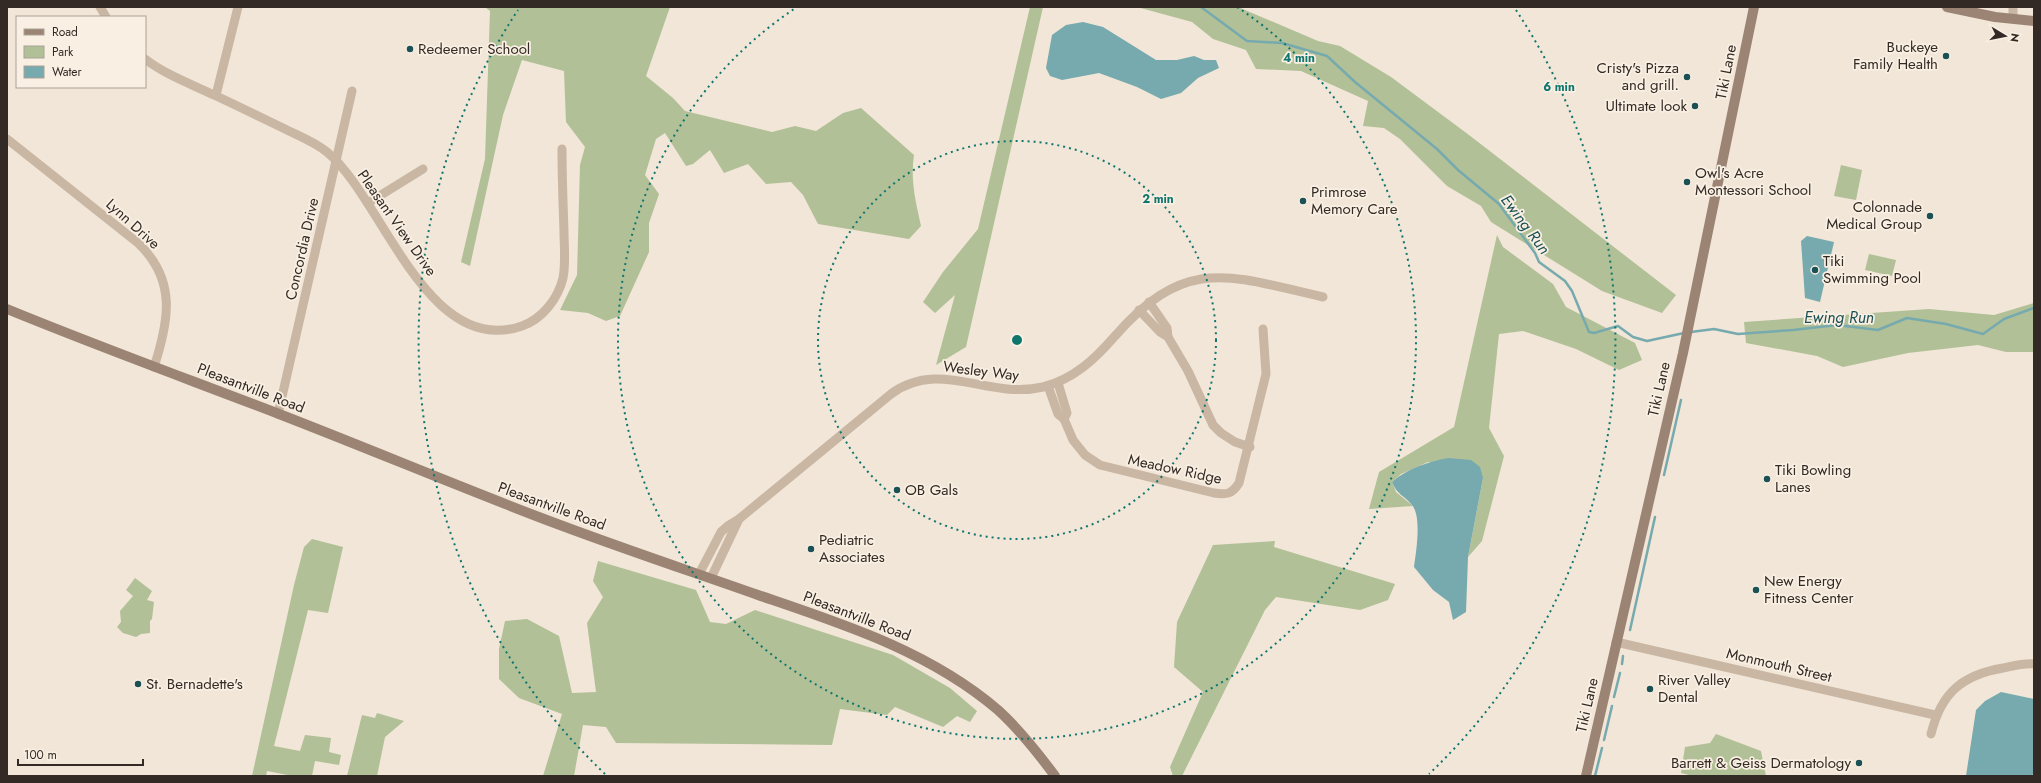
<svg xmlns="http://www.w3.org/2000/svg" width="2041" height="783" viewBox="0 0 2041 783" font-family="Jost,sans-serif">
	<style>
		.green { fill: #b1c097 }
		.water { fill: #76aaae }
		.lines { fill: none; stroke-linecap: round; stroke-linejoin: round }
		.stream { stroke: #76aaae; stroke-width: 2.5 }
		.street { stroke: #c9b6a3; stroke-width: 9 }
		.secondary { stroke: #9c8475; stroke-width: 10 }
		.ring { fill: none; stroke: #0f766e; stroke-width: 2; stroke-dasharray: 2 4 }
		.poi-dot { fill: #1b5055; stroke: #f9f0e3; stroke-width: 1.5 }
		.labels { text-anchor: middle; stroke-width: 3.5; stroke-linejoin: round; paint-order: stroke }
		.poi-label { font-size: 15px; fill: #342a25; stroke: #f9f0e3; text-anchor: start }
		.street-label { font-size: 15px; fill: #342a25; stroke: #f9f0e3 }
		.water-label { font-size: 16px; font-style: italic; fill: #1b5055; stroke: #f9f0e3 }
		.centre { fill: #0f766e; stroke: #f9f0e3; stroke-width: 2 }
		.ring-label { font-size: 12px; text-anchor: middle; font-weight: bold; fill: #0f766e; stroke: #f9f0e3; stroke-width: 3.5; stroke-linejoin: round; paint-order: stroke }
	</style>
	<rect width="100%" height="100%" fill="#f1e6d7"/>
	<g class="green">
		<path d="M485 7H670L646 76 673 98 685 111 772 132 795 126 816 131 843 113 861 108 914 155C910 180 916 203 921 226L909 239 818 224 803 195 791 182 766 184 748 164 724 173 710 150 693 164 686 166 665 133 656 139 645 175 659 194 649 223V252L620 316 606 321 588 313 560 310 577 275 580 165 585 147 566 122 564 71 522 60 503 115 470 266 461 262 485 159 490 11Z"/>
		<polygon points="1030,7 1043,7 966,347 936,365 955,295 935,313 923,302 943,272 978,229"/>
		<polygon points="1137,7 1238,7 1318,41 1340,46 1391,77 1469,135 1676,295 1662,313 1602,291 1491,222 1481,206 1447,186 1400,139 1384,128 1363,126 1368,101 1301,71 1256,69 1246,50 1213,39 1192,22"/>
		<polygon points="1841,165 1862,170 1856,200 1834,196"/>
		<polygon points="1497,235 1503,247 1553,284 1566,307 1635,343 1642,360 1619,370 1576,349 1523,331 1499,334 1489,428 1504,456 1482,541 1468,557 1483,478 1428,462 1401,474 1392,482 1396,492 1413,506 1369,509 1379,472 1454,427"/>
		<polygon points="1869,254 1896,260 1892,276 1865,270"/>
		<polygon points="2034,303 2034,352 2006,352 1978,345 1908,353 1843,367 1817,356 1746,343 1744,322 1929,309 1994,315"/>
		<polygon points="312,539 343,547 328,613 308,610 274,746 300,751 305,735 331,738 329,752 341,755 339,765 315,761 312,776 293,776 267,771 266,776 252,776 294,585 304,547"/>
		<polygon points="1275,541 1274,547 1395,584 1388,600 1360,610 1276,597 1265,610 1182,776 1173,776 1170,767 1203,692 1174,667 1177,622 1213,545"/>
		<polygon points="598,561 696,590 710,622 726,624 755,610 893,655 950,688 977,711 970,722 957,716 943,727 895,707 887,715 840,709 832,745 616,743 606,727 583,725 574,776 543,776 562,714 519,698 499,679 499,649 505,621 527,619 559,636 572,693 596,692 587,623 603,597 593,581"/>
		<polygon points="135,578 152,591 147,600 154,602 152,619 150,621 150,633 141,634 136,637 123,633 117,627 121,622 120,611 133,596 126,590"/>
		<polygon points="377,713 404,721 385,737 377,776 347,776 362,715 375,718"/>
		<polygon points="1716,734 1761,751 1766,776 1693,776 1681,773 1685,747 1710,743"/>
	</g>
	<g class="water">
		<polygon points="1083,22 1103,27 1156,60 1177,60 1194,56 1204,60 1216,60 1219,68 1198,78 1181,93 1161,99 1137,87 1099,73 1062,80 1050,76 1046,68 1052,35 1066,25"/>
		<polygon points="1807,236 1834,242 1820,302 1805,298 1801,241"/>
		<path d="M1448 458 1471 460 1480 467 1483 478 1468 557 1466 612 1453 620 1449 602 1433 590 1414 567C1416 552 1422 517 1412 505 1404 495 1397 495 1392 482 1408 468 1428 462 1448 458Z"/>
		<polygon points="2001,692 2034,699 2034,774 2030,776 1966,776 1976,710 1985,701"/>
	</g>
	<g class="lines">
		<g class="stream">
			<polyline points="1201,7 1247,41 1282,43 1327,56 1355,82 1437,149 1458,170 1499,204 1535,253 1539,262 1565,281 1572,291 1589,332 1594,333 1618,326 1633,337 1647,341 1684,333"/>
			<polyline points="1691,332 1714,329 1738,334 1793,330 1837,325 1878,330 1907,318 1946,324 1983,334 2004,319 2034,308"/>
			<polyline points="1664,475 1681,400"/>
			<polyline points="1630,630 1655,517"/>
			<polyline points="1622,664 1623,656"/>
			<polyline points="1614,697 1620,673"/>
			<polyline points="1604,740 1612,706"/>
			<polyline points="1595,776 1602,748"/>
		</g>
		<g class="street">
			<polyline points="100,7 106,17"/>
			<polyline points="2013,7 2013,19"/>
			<path d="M145 59C166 75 191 84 214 95 238 106 262 118 285 129 299 136 315 142 327 152 382 197 427 359 522 326 542 319 558 299 563 278 566 263 564 246 564 231 563 203 562 176 562 149"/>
			<polyline points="216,95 238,7"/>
			<path d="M7 139 138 243C177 280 169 321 154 367"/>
			<polyline points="368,203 423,169"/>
			<polyline points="1149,302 1167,328 1168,337"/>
			<polyline points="1139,310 1160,332 1168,337 1188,371 1213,425 1221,433 1235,442 1250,447"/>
			<polyline points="1058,383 1067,413 1064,419"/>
			<path d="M1048 386 1058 414 1064 419 1073 440 1085 455 1100 465 1214 493C1227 495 1232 494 1239 483L1266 374 1263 329"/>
			<polyline points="278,414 352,91"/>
			<path d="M699 574 721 532 729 525 739 519 891 394C940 358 988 400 1043 387 1074 379 1095 359 1115 336 1187 254 1230 276 1323 297"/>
			<polyline points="711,578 739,519"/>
			<polyline points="1616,642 1935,715"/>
			<path d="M1931 734C1941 693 1962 675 2003 668 2013 666 2024 663 2034 664"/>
		</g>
		<g class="secondary">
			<polyline points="1947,7 1995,17 2034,21"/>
			<path d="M7 309C97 346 188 379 279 414 367 448 455 485 544 519 615 546 687 570 758 595 843 624 929 651 998 710 1020 730 1038 753 1055 776"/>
			<polyline points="1586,776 1683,353 1754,7"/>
		</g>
	</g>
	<g class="ring">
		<circle cx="1017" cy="340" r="199"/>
		<path d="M1237 7A399 399 0 1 1 797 7"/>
		<path d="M605 774A598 598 0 0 1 518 10M1516 10A598 598 0 0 1 1429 774"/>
	</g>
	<g class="poi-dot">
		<circle cx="410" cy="49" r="4"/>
		<circle cx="1946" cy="56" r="4"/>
		<circle cx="1687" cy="77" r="4"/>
		<circle cx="1695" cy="106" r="4"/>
		<circle cx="1687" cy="182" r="4"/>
		<circle cx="1303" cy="201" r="4"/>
		<circle cx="1930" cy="216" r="4"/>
		<circle cx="1815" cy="270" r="4"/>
		<circle cx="1767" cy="479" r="4"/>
		<circle cx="897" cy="490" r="4"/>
		<circle cx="811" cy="549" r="4"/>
		<circle cx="1756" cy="590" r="4"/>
		<circle cx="138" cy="684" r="4"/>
		<circle cx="1650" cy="689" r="4"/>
		<circle cx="1859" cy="763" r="4"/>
	</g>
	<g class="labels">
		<g class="poi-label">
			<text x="1938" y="52" text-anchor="end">Buckeye<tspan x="1938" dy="17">Family Health</tspan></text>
			<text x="418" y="54">Redeemer School</text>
			<text x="1679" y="73" text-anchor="end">Cristy's Pizza<tspan x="1679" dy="17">and grill.</tspan></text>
			<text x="1687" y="111" text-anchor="end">Ultimate look</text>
			<text x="1695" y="178">Owl's Acre<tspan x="1695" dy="17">Montessori School</tspan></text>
			<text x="1311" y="197">Primrose<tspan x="1311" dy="17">Memory Care</tspan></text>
			<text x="1922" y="212" text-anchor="end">Colonnade<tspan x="1922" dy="17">Medical Group</tspan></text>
			<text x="1823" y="266">Tiki<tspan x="1823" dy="17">Swimming Pool</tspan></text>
			<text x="1775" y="475">Tiki Bowling<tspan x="1775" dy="17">Lanes</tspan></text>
			<text x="905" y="495">OB Gals</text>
			<text x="819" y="545">Pediatric<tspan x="819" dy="17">Associates</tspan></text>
			<text x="1764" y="586">New Energy<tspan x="1764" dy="17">Fitness Center</tspan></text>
			<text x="1658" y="685">River Valley<tspan x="1658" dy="17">Dental</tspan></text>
			<text x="146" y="689">St. Bernadette's</text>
			<text x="1851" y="768" text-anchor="end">Barrett &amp; Geiss Dermatology</text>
		</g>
		<g class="street-label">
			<text transform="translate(1726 72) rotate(-79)" y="5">Tiki Lane</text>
			<text transform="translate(397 223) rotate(55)" y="5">Pleasant View Drive</text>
			<text transform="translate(133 224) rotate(42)" y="5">Lynn Drive</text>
			<text transform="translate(302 249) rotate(-77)" y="5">Concordia Drive</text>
			<text transform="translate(981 371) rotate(7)" y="5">Wesley Way</text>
			<text transform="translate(251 388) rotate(21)" y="5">Pleasantville Road</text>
			<text transform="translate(1659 389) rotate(-77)" y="5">Tiki Lane</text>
			<text transform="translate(1175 469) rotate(12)" y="5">Meadow Ridge</text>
			<text transform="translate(552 506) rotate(20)" y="5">Pleasantville Road</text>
			<text transform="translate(857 616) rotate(21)" y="5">Pleasantville Road</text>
			<text transform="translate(1779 665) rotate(13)" y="5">Monmouth Street</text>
			<text transform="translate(1587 705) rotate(-77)" y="5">Tiki Lane</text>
		</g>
		<g class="water-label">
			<text transform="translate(1526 224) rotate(53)" y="6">Ewing Run</text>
			<text x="1839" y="323">Ewing Run</text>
		</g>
	</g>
	<circle cx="1017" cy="340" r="6" class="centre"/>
	<g class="ring-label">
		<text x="1299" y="62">4 min</text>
		<text x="1559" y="91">6 min</text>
		<text x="1158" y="203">2 min</text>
	</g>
	<rect width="2041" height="783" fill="none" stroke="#342a25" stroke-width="16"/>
	<rect x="16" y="16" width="130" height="72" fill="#f9f0e3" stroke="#aaa197"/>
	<rect x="24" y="29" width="20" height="6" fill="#9c8475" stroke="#aaa197"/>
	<text x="52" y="36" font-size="12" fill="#342a25">Road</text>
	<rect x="24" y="46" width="20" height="12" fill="#b1c097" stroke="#aaa197"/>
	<text x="52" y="56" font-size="12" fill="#342a25">Park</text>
	<rect x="24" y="66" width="20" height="12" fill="#76aaae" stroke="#aaa197"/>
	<text x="52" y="76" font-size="12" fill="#342a25">Water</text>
	<g transform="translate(2005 36) rotate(100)" stroke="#f9f0e3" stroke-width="3" paint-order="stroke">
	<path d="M0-3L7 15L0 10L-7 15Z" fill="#342a25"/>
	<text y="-6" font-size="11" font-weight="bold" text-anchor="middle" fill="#342a25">N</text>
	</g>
	<path d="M18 759v6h125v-6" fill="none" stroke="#342a25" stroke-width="2"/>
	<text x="24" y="759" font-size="12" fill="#342a25" stroke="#f9f0e3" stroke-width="3" paint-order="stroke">100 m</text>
</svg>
